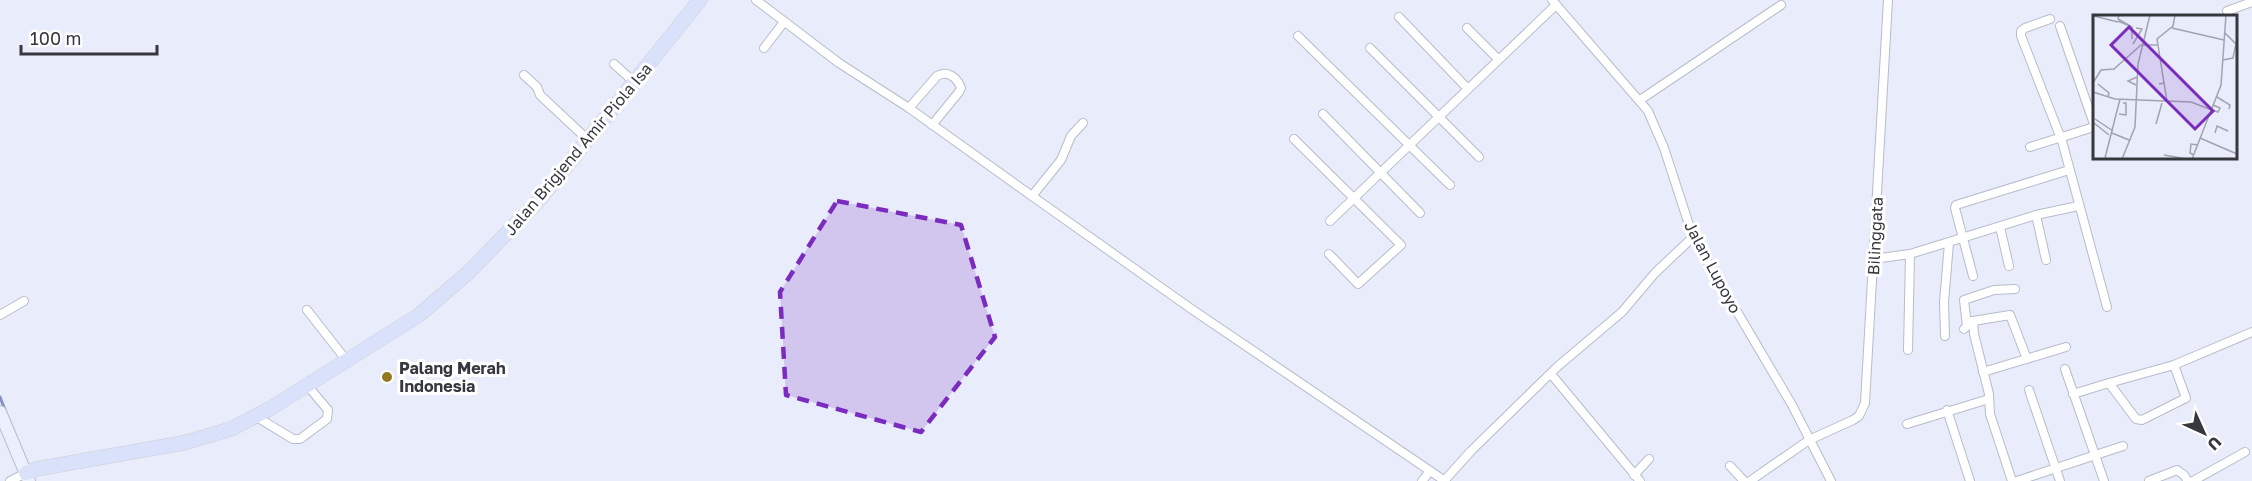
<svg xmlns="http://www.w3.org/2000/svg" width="2252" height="481" viewBox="0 0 2252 481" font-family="'Golos Text',sans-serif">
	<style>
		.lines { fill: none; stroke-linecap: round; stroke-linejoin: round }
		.stream { stroke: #8492c6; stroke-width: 3 }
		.street-casing { stroke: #b7bcca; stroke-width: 10 }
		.secondary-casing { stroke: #b7bcca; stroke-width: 14 }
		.primary-casing { stroke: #cfcfd1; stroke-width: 15 }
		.street { stroke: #fff; stroke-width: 8 }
		.secondary { stroke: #ecf0fd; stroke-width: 12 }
		.primary { stroke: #dae2fb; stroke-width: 14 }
		.marked { fill: #7b2cbf; fill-opacity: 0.2; stroke: #7b2cbf; stroke-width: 4.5; stroke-dasharray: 12 8; stroke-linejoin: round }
		.poi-dot { fill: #937a20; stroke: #fff; stroke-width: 2 }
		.labels { text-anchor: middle; stroke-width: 6; stroke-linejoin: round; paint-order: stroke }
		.street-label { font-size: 16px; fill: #37383e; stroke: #fff }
		.poi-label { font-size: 16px; font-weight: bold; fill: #37383e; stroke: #fff; text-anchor: start }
		.inset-road { fill: none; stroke: #a1a4af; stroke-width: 1.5 }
		.view { fill: #7b2cbf; fill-opacity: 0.15; stroke: #7b2cbf; stroke-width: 3 }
		.inset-edge { fill: none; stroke: #37383e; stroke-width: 3 }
	</style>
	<rect width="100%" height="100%" fill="#e8ecfb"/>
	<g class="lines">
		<polyline class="stream" points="0,397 5,410"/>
		<g class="street-casing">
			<g id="street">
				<polyline points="756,0 839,63 909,108 1032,196 1061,160 1071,136 1083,123"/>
				<polyline points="1552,0 1648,111 1664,148 1693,237 1792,405 1831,481"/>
				<polyline points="2227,11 2252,2"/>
				<polyline points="1399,17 1468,89"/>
				<polyline points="2050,19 2025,28 2021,31 2021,36 2062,141 2107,307"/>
				<polyline points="2060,26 2094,124"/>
				<polyline points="1467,28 1498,59"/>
				<polyline points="1298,36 1450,185"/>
				<polyline points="764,48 784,22"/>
				<polyline points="1370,48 1479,157"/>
				<polyline points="614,64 634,82"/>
				<polyline points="524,75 537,87 540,95 587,139"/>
				<polyline points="1640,100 1781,5"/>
				<path d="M909 108 937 76C947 70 957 77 961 88L959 92 932 125"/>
				<polyline points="1323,114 1420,213"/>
				<polyline points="1294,139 1401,245 1358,284 1329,254"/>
				<polyline points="2030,147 2094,127"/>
				<polyline points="1032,196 1190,308 1445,481"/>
				<polyline points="2036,215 2046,260"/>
				<polyline points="1330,221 1556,5"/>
				<polyline points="2000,227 2009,266"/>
				<polyline points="1873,259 1910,254 2036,215 2078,206"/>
				<polyline points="1973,276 1955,208 1956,205 2069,170"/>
				<polyline points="307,310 347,361"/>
				<polyline points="0,315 24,301"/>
				<polyline points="1973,321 1974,334 1989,394 1990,414 2012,481"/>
				<polyline points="1967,322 2010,315 2027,359"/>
				<polyline points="1964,329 1967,326 1964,300 1994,290 2015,289"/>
				<polyline points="1945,336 1944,302 1949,243"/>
				<polyline points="1908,350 1910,254"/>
				<polygon points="2174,365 2186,398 2142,420 2136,419 2109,383"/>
				<polyline points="2174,365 2252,332"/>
				<polyline points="2065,369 2104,481"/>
				<polyline points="1983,372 2066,347"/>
				<polyline points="1551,374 1640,481"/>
				<polyline points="2029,390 2060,481"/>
				<polyline points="2073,394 2109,383"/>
				<polyline points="1947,410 1970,481"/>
				<polyline points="255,416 293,439 300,439 327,419 328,410 307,385"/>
				<polyline points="1907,424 1989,399"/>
				<polyline points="1730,466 1744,481"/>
				<polyline points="1634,475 1649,459"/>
				<polyline points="10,481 26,473"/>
				<polyline points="1422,481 1430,471"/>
				<polyline points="1444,481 1471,451 1557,367 1622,312 1655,273 1693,237"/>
				<polyline points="1750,481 1809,440 1853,420 1859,416 1865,403 1888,0"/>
				<polyline points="2017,481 2123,446"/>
				<polyline points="2149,481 2177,470 2184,475 2188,481"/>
				<polyline points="2193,481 2245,452"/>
			</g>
		</g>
		<g class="secondary-casing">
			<polyline id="secondary" points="0,412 29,481"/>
		</g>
		<g class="primary-casing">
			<polyline id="primary" points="26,473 36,469 183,443 231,429 271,408 419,315 469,272 540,199 700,0"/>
		</g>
		<use href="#street" class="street"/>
		<use href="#secondary" class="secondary"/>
		<use href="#primary" class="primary"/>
	</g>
	<path class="marked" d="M837 201 961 225 995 337 921 432 786 395 780 292Z"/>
	<circle class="poi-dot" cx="387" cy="377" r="6"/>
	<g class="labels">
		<g class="street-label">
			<text transform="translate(578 149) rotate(-50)" y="6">Jalan Brigjend Amir Piola Isa</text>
			<text transform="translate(1875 236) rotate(-87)" y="6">Bilinggata</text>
			<text transform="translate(1713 267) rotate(62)" y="6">Jalan Lupoyo</text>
		</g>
		<g class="poi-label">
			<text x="399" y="374">Palang Merah<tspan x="399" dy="18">Indonesia</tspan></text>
		</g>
	</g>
	<g transform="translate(2093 15)">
		<rect width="144" height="144" fill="#e8ecfb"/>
		<path class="inset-road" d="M26 0 25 4 39 12M1 1 25 7M25 6 39 12V24M79 13 131 25M40 29 49 14 43 13M130 45 140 43 143 29 132 18M0 68 8 55 21 54 48 30H64M71 68 64 24 80 11 82 0M5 69 16 78 15 82M66 69 71 68 74 86M43 70 35 66 44 62M0 77 22 84 98 87 119 95M124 82 137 90 136 94M119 95 125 97 127 93 120 90M26 99 33 100V88H30M2 104 20 116M1 108 16 120M63 109 69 88M19 118 36 125M122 118 124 111 135 116M107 123 144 139M71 140 94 144M101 140 97 138 98 129 105 130M12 143 27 84M29 144 42 112 45 49 57 0M99 144 128 70 133 0"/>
		<path class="view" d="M36 12 120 96 102 114 18 30Z"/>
		<rect width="144" height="144" class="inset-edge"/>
	</g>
	<g transform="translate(2204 433) rotate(135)" stroke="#ffffff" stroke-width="4.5" paint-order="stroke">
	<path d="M0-4.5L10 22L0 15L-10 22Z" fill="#37383e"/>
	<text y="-9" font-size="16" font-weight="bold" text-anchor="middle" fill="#37383e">U</text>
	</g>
	<path d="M21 45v9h136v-9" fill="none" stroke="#37383e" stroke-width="3"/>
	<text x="30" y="45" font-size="18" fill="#37383e" stroke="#ffffff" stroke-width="4.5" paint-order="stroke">100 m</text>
</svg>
